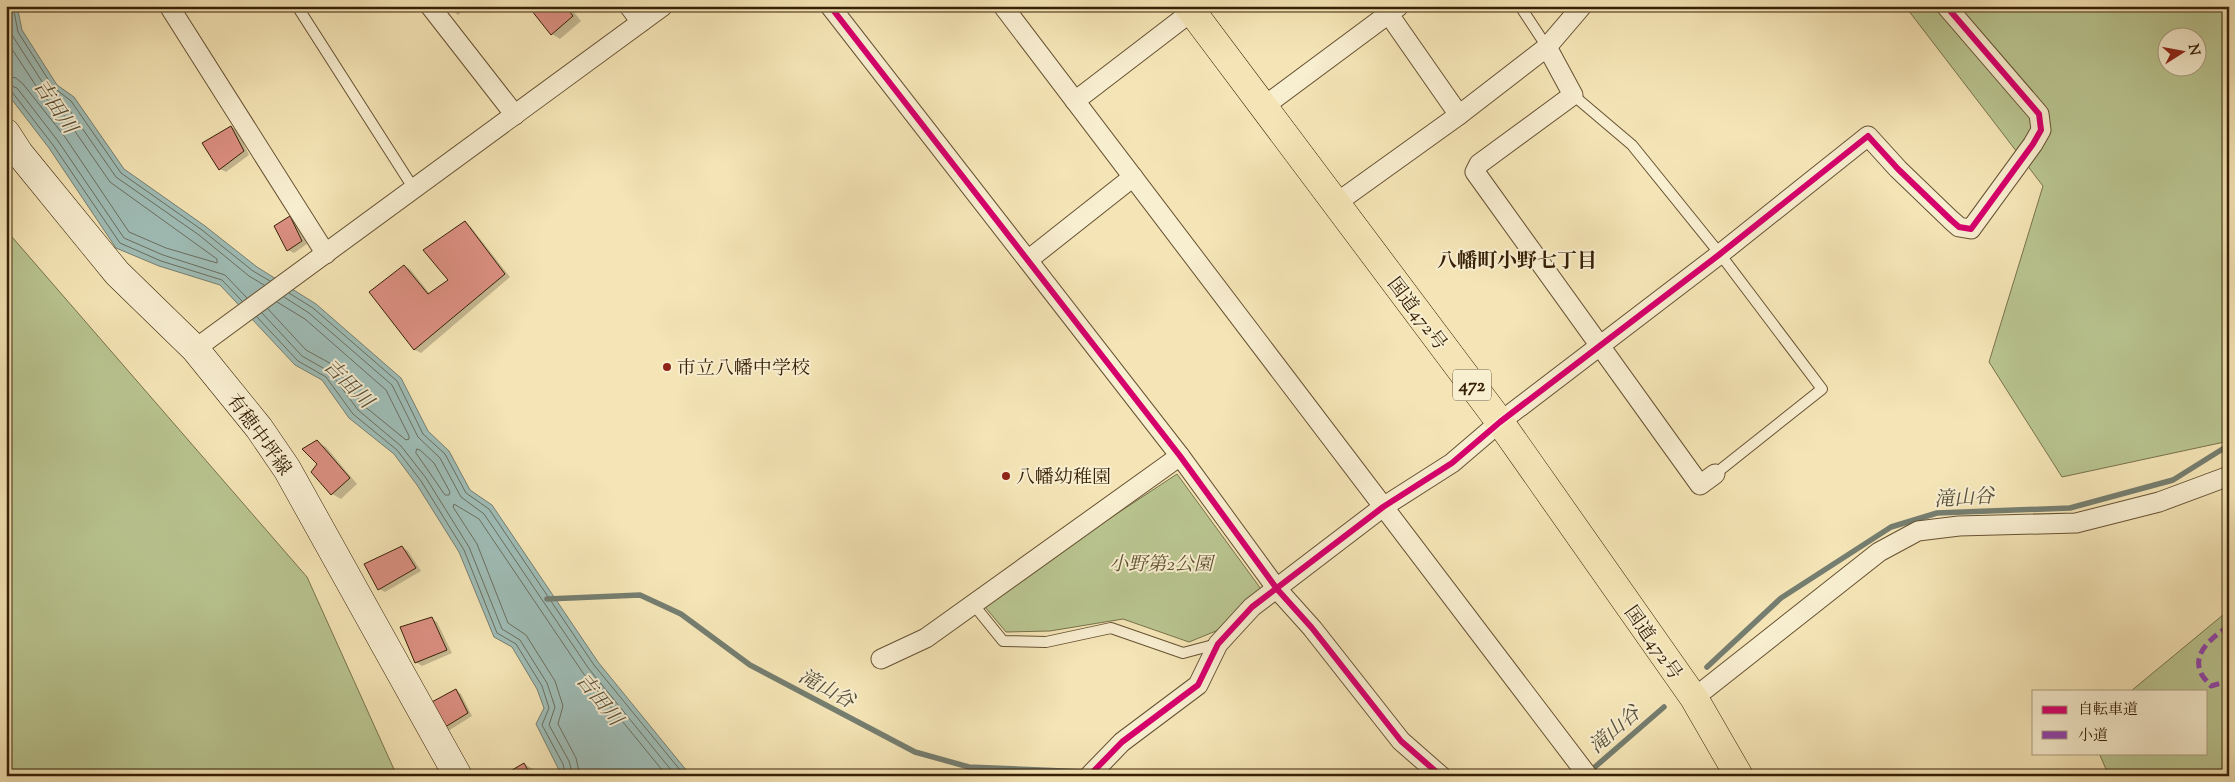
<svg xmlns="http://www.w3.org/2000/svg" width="2235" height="782" viewBox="0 0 2235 782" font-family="'Sorts Mill Goudy','Noto Serif JP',serif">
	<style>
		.green { fill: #b9c590; stroke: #78724b; fill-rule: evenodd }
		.water { fill: #9fbdb7; stroke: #757e70 }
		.shadow { fill: #0003 }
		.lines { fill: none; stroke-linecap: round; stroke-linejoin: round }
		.shore { stroke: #6b6e5e; stroke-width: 1 }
		.stream { stroke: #757e70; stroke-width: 5.5 }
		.building { fill: #db8f81; stroke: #372006 }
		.service-casing { stroke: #665132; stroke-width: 12 }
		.minor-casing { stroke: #665132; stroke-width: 21 }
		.secondary-casing { stroke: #372006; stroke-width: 29 }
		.trunk-casing { stroke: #372006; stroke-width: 29 }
		.service { stroke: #f8eed0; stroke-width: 10 }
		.minor { stroke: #f8eed0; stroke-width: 19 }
		.secondary { stroke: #f8eed0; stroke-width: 28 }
		.trunk { stroke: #f5e5b6; stroke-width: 28 }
		.quiet { stroke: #8e44ad; stroke-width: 5; stroke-dasharray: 10 5; stroke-linecap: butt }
		.cycleway-casing { stroke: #f8eed0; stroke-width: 9 }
		.cycleway { stroke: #d6006c; stroke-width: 6 }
		.poi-dot { fill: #8f2418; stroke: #f8eed0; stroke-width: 2 }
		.labels { text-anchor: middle; stroke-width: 4; stroke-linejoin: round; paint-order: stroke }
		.shield { fill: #f8eed0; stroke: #715e43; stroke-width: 1 }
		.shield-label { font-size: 18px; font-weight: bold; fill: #372006 }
		.street-label { font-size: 19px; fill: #372006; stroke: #f8eed0 }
		.poi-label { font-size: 19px; fill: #372006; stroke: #f8eed0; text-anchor: start }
		.park-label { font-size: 19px; font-style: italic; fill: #5e522f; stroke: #f8eed0 }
		.water-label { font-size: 20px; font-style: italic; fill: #564f3b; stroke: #f8eed0 }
		.neighbourhood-label { font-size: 20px; font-weight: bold; fill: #372006; stroke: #f8eed0 }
	</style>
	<rect width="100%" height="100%" fill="#f5e5b6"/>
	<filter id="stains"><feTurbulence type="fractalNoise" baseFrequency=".004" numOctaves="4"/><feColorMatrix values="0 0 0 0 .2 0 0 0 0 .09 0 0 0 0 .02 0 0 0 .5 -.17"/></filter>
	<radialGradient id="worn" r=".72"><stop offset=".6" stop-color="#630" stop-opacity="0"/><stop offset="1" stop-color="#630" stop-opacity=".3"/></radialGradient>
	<g class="green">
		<path d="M1905 6H2229V441L2062 477 1989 362 2043 186ZM2168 38H2198V68H2168Z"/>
		<polygon points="6,230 307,577 397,776 6,776"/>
		<polygon points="1177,474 1261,589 1216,631 1189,642 1123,619 1050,631 1006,632 985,607 1083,536"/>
		<polygon points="2229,610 2229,776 2109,776 2099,753 2206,753 2206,691 2131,691"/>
	</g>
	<polygon class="water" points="6,6 17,6 22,30 57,85 74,97 124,169 205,226 257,267 316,304 401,378 428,431 449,451 470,490 492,505 598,662 691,776 562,776 536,724 544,708 537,689 512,647 494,637 459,552 417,485 394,454 349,418 322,380 295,365 220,285 159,266 116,248 49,148 6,92"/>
	<g class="shadow">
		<polygon points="447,6 468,6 458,15"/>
		<polygon points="529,6 569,6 581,21 560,39 552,34"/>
		<polygon points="231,127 237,130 249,155 226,172 220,169 204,144"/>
		<polygon points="290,218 296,221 307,244 294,253 288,250"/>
		<polygon points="465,223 470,226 510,277 421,353 415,350 371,292 404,266 410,269 430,294 450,281"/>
		<polygon points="317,442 326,447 357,484 341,499 332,494 319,464"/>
		<polygon points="402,547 408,551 421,571 385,592 379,589"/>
		<polygon points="432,619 437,622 452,653 422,666 416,662 402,628"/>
		<polygon points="456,690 461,694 472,716 448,731 442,728"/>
		<polygon points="524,764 533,769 536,776 505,776"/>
	</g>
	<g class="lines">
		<g class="shore">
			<polyline points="13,6 18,32 53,87 71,101 121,173 202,230 253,271 270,281"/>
			<polyline points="6,9 12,35 48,91 66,105 116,177 199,235 249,276 264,285"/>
			<polyline points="6,40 42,95 61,111 110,182 217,259 217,263 166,248 129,232 65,137 23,84 16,78 6,76"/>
			<polyline points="6,84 17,88 58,141 124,238 163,255 225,275 247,298"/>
			<polyline points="6,90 12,92 53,145 120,243 161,261 222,280 242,301"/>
			<polyline points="289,293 313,308 397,381 423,434 445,454 466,493 489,509 594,665 685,776"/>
			<polyline points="284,297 309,313 392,385 418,437 440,458 461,497 484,514 589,669 676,776"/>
			<polyline points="268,309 306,350 335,366 363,405 406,440 409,439 409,436 386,390 305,319 277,302"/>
			<polyline points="262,313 302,356 330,372 358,410 401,446 426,478 469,547 502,629 520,640 547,683 555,707 549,725 569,761 573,776"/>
			<polyline points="257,317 298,361 326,377 353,414 397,450 421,481 464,550 497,633 516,644 542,686 549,708 542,725 563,764 566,776"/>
			<polygon points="417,449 420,450 434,463 450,492 449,495 445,495 416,453"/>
			<polyline points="580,776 576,758 558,724 563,706 555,681 526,635 508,623 477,544 453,507 454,504 479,519 583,673 667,776"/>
		</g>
		<g class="stream">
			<polyline points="547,599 640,595 681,614 750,665 915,752 969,767 1088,772"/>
			<polyline points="1707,667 1781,598 1891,527 1937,513 2070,508 2173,480 2229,445"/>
			<polyline points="1097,773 1122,776"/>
			<polyline points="1588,773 1664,707"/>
		</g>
	</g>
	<g class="building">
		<polygon points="528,6 565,6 573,16 551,35"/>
		<polygon points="231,126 244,151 219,170 202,143"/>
		<polygon points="290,216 302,241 287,251 274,226"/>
		<polygon points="465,221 505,274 414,350 369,292 404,265 428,294 448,280 423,250"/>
		<polygon points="317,440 350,478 331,495 311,472 317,464 302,449"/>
		<polygon points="402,546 416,568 378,590 364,564"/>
		<polygon points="432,617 447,650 415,663 400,627"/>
		<polygon points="456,689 468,713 442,729 430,703"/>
		<polygon points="524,763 531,776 502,776"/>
	</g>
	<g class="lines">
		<g class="service-casing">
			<g id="service">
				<polyline points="297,6 414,189"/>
				<polyline points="1520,6 1547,47"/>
				<polyline points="1573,95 1632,145 1720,254 1822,389 1715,474"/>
				<polyline points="973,604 1003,641 1046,642 1111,628 1183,653 1217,644"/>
			</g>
		</g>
		<g class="minor-casing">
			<g id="minor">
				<polyline points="169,6 326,254"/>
				<polyline points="430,6 515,115"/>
				<polyline points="629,6 641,22"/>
				<polyline points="830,6 1180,456 1277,589 1312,628 1401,741 1441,776"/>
				<polyline points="1003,6 1588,776"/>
				<polyline points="1383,6 1459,115"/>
				<polyline points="1547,47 1573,95 1479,164 1475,172 1700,485 1715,474"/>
				<polyline points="1075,101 1199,6"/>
				<polyline points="1263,107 1399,6"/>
				<polyline points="1335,204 1459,115 1547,47 1582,6"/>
				<polyline points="1028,260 1133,177"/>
				<polyline points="195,349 663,6"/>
				<polyline points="881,659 926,638 1180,456"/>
				<polyline points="1694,698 1879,552 1918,531 1959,526 2076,523 2159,502 2229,476"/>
				<polyline points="1089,776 1122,742 1198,685 1218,644 1252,607 1383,507 1452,463 1500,422 1720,254 1868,136 1898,169 1951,220 1959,227 1971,229 2033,144 2041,130 2039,114 1946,6"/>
			</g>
		</g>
		<g class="secondary-casing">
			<polyline id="secondary" points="6,133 19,153 117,273 195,349 259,428 287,469 458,776"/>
		</g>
		<g class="trunk-casing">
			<polyline id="trunk" points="1188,6 1500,422 1694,698 1739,776"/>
		</g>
		<use href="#service" class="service"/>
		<use href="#minor" class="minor"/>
		<use href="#secondary" class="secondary"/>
		<use href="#trunk" class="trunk"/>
		<path class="quiet" d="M2229 626C2214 636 2191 653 2201 673 2203 678 2208 682 2211 686L2229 681"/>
		<g class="cycleway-casing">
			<g id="cycleway">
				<polyline points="830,6 1180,456 1277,589 1312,628 1401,741 1441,776"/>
				<polyline points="1089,776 1122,742 1198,685 1218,644 1252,607 1383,507 1452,463 1500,422 1720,254 1868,136 1898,169 1951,220 1959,227 1971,229 2033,144 2041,130 2039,114 1946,6"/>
			</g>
		</g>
		<use href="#cycleway" class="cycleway"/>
	</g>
	<g class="poi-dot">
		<circle cx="667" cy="367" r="5"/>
		<circle cx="1006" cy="476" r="5"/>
	</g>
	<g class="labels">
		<rect class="shield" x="1453" y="369.5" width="38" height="31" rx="4"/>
		<g class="shield-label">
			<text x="1472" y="391">472</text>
		</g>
		<g class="street-label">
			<text transform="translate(1418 313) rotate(53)" y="7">国道472号</text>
			<text transform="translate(260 434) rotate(54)" y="7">有穂中坪線</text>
			<text transform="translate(1654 642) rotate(55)" y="7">国道472号</text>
		</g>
		<g class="poi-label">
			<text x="677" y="374">市立八幡中学校</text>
			<text x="1016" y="483">八幡幼稚園</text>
		</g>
		<g class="park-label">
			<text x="1161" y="570">小野第2公園</text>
		</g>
		<g class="water-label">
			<text transform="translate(56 106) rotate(56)" y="7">吉田川</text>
			<text transform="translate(349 383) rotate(45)" y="7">吉田川</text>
			<text transform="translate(1964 497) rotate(-4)" y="7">滝山谷</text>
			<text transform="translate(827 688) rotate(28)" y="7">滝山谷</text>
			<text transform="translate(600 699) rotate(51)" y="7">吉田川</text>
			<text transform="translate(1614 729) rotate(-41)" y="7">滝山谷</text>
		</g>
		<g class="neighbourhood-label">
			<text x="1517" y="267">八幡町小野七丁目</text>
		</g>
	</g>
	<rect width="2235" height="782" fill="none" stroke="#f5e5b6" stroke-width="25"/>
	<rect x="8" y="8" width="2220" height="767" fill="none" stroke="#372006" stroke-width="2.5"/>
	<rect x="12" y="12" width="2210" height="757" fill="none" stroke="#372006"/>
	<rect x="2032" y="690" width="175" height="65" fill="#f8eed0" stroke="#ab9c7f"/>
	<rect x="2042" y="706" width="25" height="8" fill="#d6006c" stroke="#ab9c7f"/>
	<text x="2078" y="714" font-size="15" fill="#372006">自転車道</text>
	<rect x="2042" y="731" width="25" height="8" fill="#8e44ad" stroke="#ab9c7f"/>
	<text x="2078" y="740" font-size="15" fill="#372006">小道</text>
	<g transform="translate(2182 52) rotate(79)"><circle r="24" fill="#f8eed0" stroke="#ab9c7f"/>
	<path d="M0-4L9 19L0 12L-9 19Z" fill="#8f2418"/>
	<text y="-8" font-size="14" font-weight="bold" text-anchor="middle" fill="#372006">N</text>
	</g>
	<rect width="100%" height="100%" filter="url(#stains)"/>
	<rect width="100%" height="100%" fill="url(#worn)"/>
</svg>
